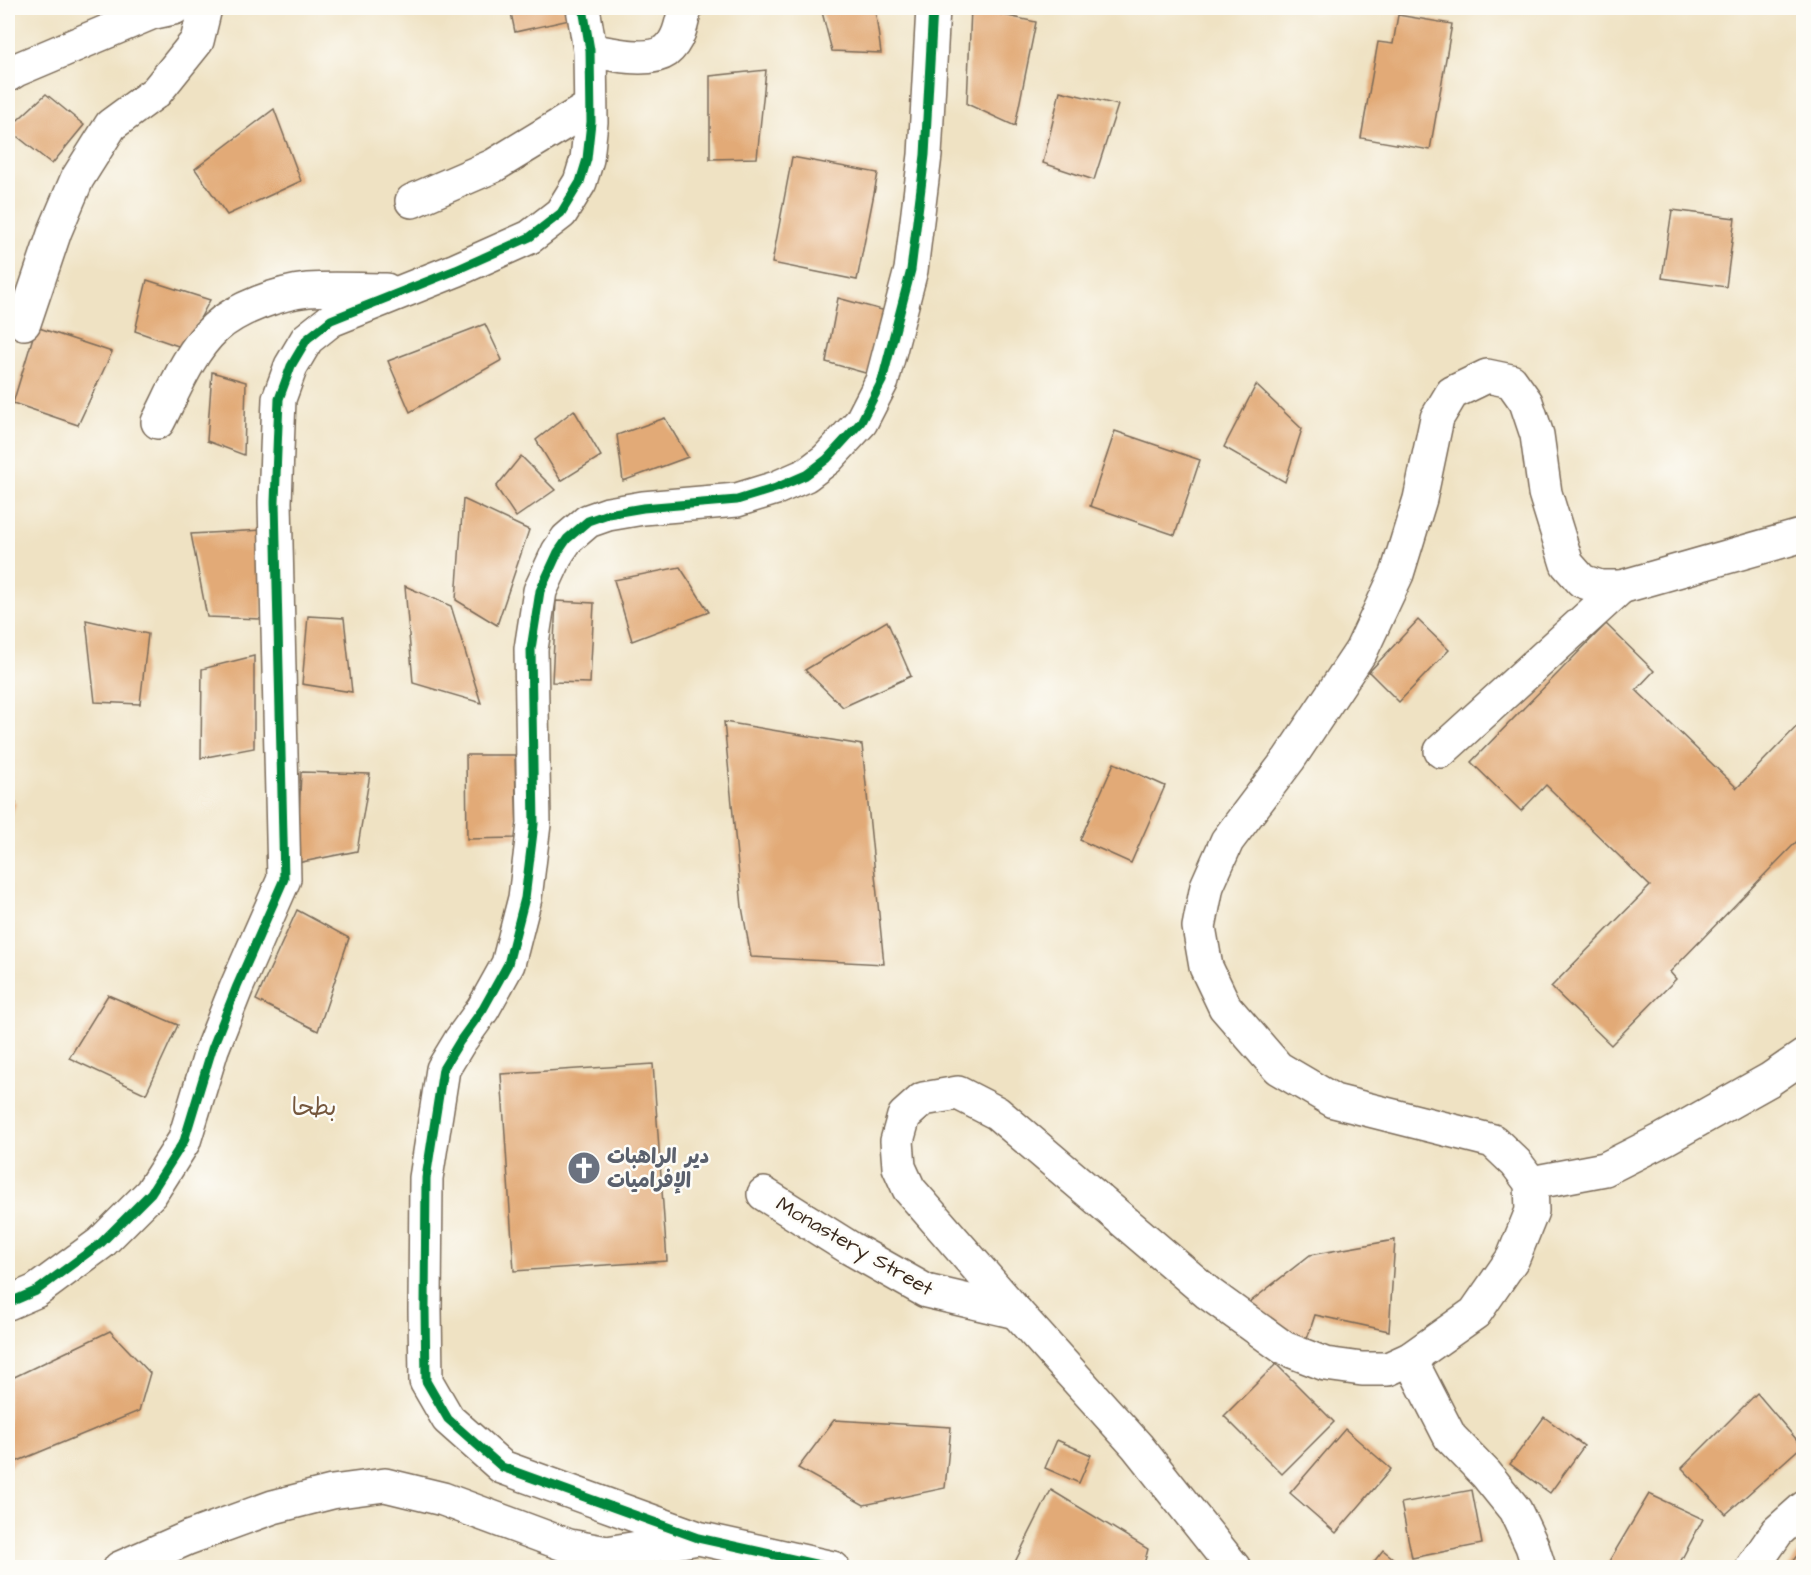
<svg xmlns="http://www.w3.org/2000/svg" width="1811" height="1575" viewBox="0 0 1811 1575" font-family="'Architects Daughter','Playpen Sans Arabic',sans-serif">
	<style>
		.building { fill: #e2aa77 }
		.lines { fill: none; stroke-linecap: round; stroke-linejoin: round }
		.minor-casing { stroke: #7a6a58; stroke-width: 36 }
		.major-casing { stroke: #7a6a58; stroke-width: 36 }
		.minor { stroke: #fff; stroke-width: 33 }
		.major { stroke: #fff; stroke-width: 33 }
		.cycleway-casing { stroke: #fdfcf7; stroke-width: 13 }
		.cycleway { stroke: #00873e; stroke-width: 9 }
		.labels { text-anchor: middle; stroke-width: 5; stroke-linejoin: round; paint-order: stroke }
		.worship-label { font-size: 21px; font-weight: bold; fill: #5b616d; stroke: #fdfcf7; text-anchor: start }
		.street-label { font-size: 21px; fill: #3b2a1e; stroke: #fdfcf7 }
		.quarter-label { font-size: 24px; fill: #75573d; stroke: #fdfcf7 }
	</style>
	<rect width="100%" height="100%" fill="#fdfcf7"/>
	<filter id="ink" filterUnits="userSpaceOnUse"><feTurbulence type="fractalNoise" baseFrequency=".0167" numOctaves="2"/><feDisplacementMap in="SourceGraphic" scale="12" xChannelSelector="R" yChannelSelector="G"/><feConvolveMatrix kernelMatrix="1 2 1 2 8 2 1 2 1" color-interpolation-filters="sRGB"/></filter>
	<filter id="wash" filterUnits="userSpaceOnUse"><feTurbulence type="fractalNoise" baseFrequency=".008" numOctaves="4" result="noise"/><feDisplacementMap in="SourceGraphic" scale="24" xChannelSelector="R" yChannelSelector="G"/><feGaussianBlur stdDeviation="1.35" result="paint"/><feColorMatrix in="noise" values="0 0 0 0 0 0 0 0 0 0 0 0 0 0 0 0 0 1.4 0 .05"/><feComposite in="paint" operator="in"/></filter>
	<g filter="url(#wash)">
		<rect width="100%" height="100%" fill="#efe2c3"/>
		<g id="blocks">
			<g class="building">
				<polygon points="510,8 572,8 574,19 515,32"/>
				<polygon points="821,8 875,8 881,53 832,51"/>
				<polygon points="971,8 1036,22 1015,126 967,104"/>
				<polygon points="1398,15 1452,24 1430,150 1361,138 1378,42 1393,44"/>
				<polygon points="766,70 757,158 710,159 710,76"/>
				<polygon points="1060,91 1118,105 1094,180 1043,163"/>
				<polygon points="46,94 84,125 52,164 8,129"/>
				<polygon points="274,109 301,181 227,215 195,169"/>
				<polygon points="792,157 878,173 857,280 772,263"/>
				<polygon points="1672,210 1735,218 1726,287 1662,278"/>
				<polygon points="147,280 210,300 184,348 135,331"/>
				<polygon points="838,298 893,313 876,376 826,362"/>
				<polygon points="485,324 502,360 410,412 388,361"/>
				<polygon points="36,327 112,352 78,425 13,403"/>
				<polygon points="212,372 246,382 244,455 207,441"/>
				<polygon points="1256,385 1302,429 1285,482 1224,447"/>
				<polygon points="574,410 601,456 561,481 536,440"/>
				<polygon points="665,418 688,457 623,481 617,435"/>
				<polygon points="1115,431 1200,460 1175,535 1090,506"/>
				<polygon points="521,456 555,490 516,517 496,487"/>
				<polygon points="463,499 529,530 497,625 456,600"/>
				<polygon points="263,530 261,619 207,617 191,534"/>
				<polygon points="680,567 709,612 632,641 614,580"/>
				<polygon points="405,586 451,606 481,703 413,683"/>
				<polygon points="556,601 594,603 590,683 552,682"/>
				<polygon points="308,616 344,618 352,692 302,684"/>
				<polygon points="86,620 148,634 140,704 95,702"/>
				<polygon points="1418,620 1449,650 1399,702 1369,672"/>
				<polygon points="887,621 911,676 843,707 805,670"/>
				<polygon points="1606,624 1654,671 1636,690 1737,788 1804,719 1804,834 1670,972 1676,979 1611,1045 1551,987 1650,886 1546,785 1521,811 1471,762"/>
				<polygon points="254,656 254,748 201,758 202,669"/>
				<polygon points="724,722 862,745 884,964 751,957 742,907"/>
				<polygon points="466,755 515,755 517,838 467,839"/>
				<polygon points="1114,763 1165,786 1131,863 1080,840"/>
				<polygon points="301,772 370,774 357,851 297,863"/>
				<polygon points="8,798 16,803 8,824"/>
				<polygon points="297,910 349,938 318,1031 256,1000"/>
				<polygon points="108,995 178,1025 146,1094 69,1058"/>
				<polygon points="653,1064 667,1261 514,1271 501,1074"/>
				<polygon points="1395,1240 1389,1331 1315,1315 1303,1351 1250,1302 1310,1255"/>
				<polygon points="110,1331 150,1373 139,1411 18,1461 8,1468 8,1380"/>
				<polygon points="1276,1364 1334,1422 1282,1474 1224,1416"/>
				<polygon points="1757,1393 1802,1446 1726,1514 1682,1468"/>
				<polygon points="1544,1417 1584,1446 1550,1493 1510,1464"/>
				<polygon points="834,1420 951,1427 945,1488 864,1505 798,1468"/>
				<polygon points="1345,1429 1391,1469 1336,1533 1290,1493"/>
				<polygon points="1057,1440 1091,1455 1079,1483 1045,1468"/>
				<polygon points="1051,1490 1148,1549 1143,1568 1012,1568"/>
				<polygon points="1472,1490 1482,1544 1412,1558 1401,1503"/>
				<polygon points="1649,1494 1703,1519 1677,1568 1605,1568"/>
				<polygon points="1804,1547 1804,1568 1787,1568"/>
				<polygon points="1383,1550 1405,1568 1369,1568"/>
			</g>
		</g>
	</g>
	<g filter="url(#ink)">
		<use href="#blocks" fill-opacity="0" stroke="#7a6a58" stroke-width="1.5"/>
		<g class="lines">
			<g class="minor-casing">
				<g id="minor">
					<path d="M590 50C609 54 649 63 666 51 679 41 682 22 685 8"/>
					<polyline points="8,75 16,70 151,13 174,8"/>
					<polyline points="412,201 493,166 590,107"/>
					<polyline points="24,323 55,231 77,179 111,125 156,92 197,41 205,8"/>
					<path d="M158 422C174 391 189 352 215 328 237 308 279 293 308 290 334 288 360 290 386 290"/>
					<polyline points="1441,751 1621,587"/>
					<polyline points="1531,1183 1605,1169 1664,1139 1769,1080 1804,1056"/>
					<polyline points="764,1194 850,1248 926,1291 1016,1312"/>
					<polyline points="8,1303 36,1291 101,1243 151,1193 184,1141 212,1049 237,986 284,879 275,502 279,399 291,366 307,339 331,320 456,270 530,237 561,213 580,182 587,159 591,122 590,50 583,8"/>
					<polyline points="1410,1359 1450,1437 1486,1474 1515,1510 1532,1546 1539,1568"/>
					<polyline points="120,1568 188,1538 273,1507 332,1492 385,1485 443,1499 569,1546 607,1553 693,1539"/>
					<polyline points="833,1568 698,1538 502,1467 448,1419 426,1381 425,1309 426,1178 443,1069 460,1041 483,1009 508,964 525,898 534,824 531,649 540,591 558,552 567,539 588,521 608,514 643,508 737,500 776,488 806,475 827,459 861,422 882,381 911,270 925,155 933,8"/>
					<polyline points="1752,1568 1777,1532 1804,1508"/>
				</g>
			</g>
			<g class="major-casing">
				<polyline id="major" points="1234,1568 1137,1446 1016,1312 909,1189 899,1167 897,1141 904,1116 923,1099 958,1093 997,1113 1208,1293 1284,1348 1325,1364 1362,1369 1388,1369 1410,1359 1475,1313 1513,1258 1532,1211 1531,1183 1516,1163 1493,1141 1334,1101 1278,1068 1225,1007 1206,967 1199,927 1207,886 1227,841 1289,759 1361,651 1397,574 1420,499 1437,418 1452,393 1487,376 1511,381 1526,402 1537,435 1545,493 1567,564 1582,581 1600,587 1621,587 1804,535"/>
			</g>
			<use href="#minor" class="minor"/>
			<use href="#major" class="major"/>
			<g class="cycleway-casing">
				<g id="cycleway">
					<polyline points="8,1303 36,1291 101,1243 151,1193 184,1141 212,1049 237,986 284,879 275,502 279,399 291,366 307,339 331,320 456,270 530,237 561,213 580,182 587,159 591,122 590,50 583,8"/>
					<polyline points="833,1568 698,1538 502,1467 448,1419 426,1381 425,1309 426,1178 443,1069 460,1041 483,1009 508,964 525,898 534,824 531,649 540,591 558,552 567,539 588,521 608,514 643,508 737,500 776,488 806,475 827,459 861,422 882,381 911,270 925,155 933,8"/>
				</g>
			</g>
			<use href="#cycleway" class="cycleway"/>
		</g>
	</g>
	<defs>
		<g id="church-disc" transform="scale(1.725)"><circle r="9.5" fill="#6b7280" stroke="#fdfcf7"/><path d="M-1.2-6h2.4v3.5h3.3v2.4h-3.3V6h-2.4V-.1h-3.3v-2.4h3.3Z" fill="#fff"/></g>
	</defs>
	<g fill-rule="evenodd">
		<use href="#church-disc" x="584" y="1168"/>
	</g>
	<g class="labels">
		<g class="worship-label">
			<text x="607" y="1163">دير الراهبات<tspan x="607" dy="24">الإفراميات</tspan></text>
		</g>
		<g class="street-label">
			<text transform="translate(855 1246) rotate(30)" y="7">Monastery Street</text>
		</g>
		<g class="quarter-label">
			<text x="314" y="1115">بطحا</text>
		</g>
	</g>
	<rect width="1811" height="1575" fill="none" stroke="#fdfcf7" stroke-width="30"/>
</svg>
